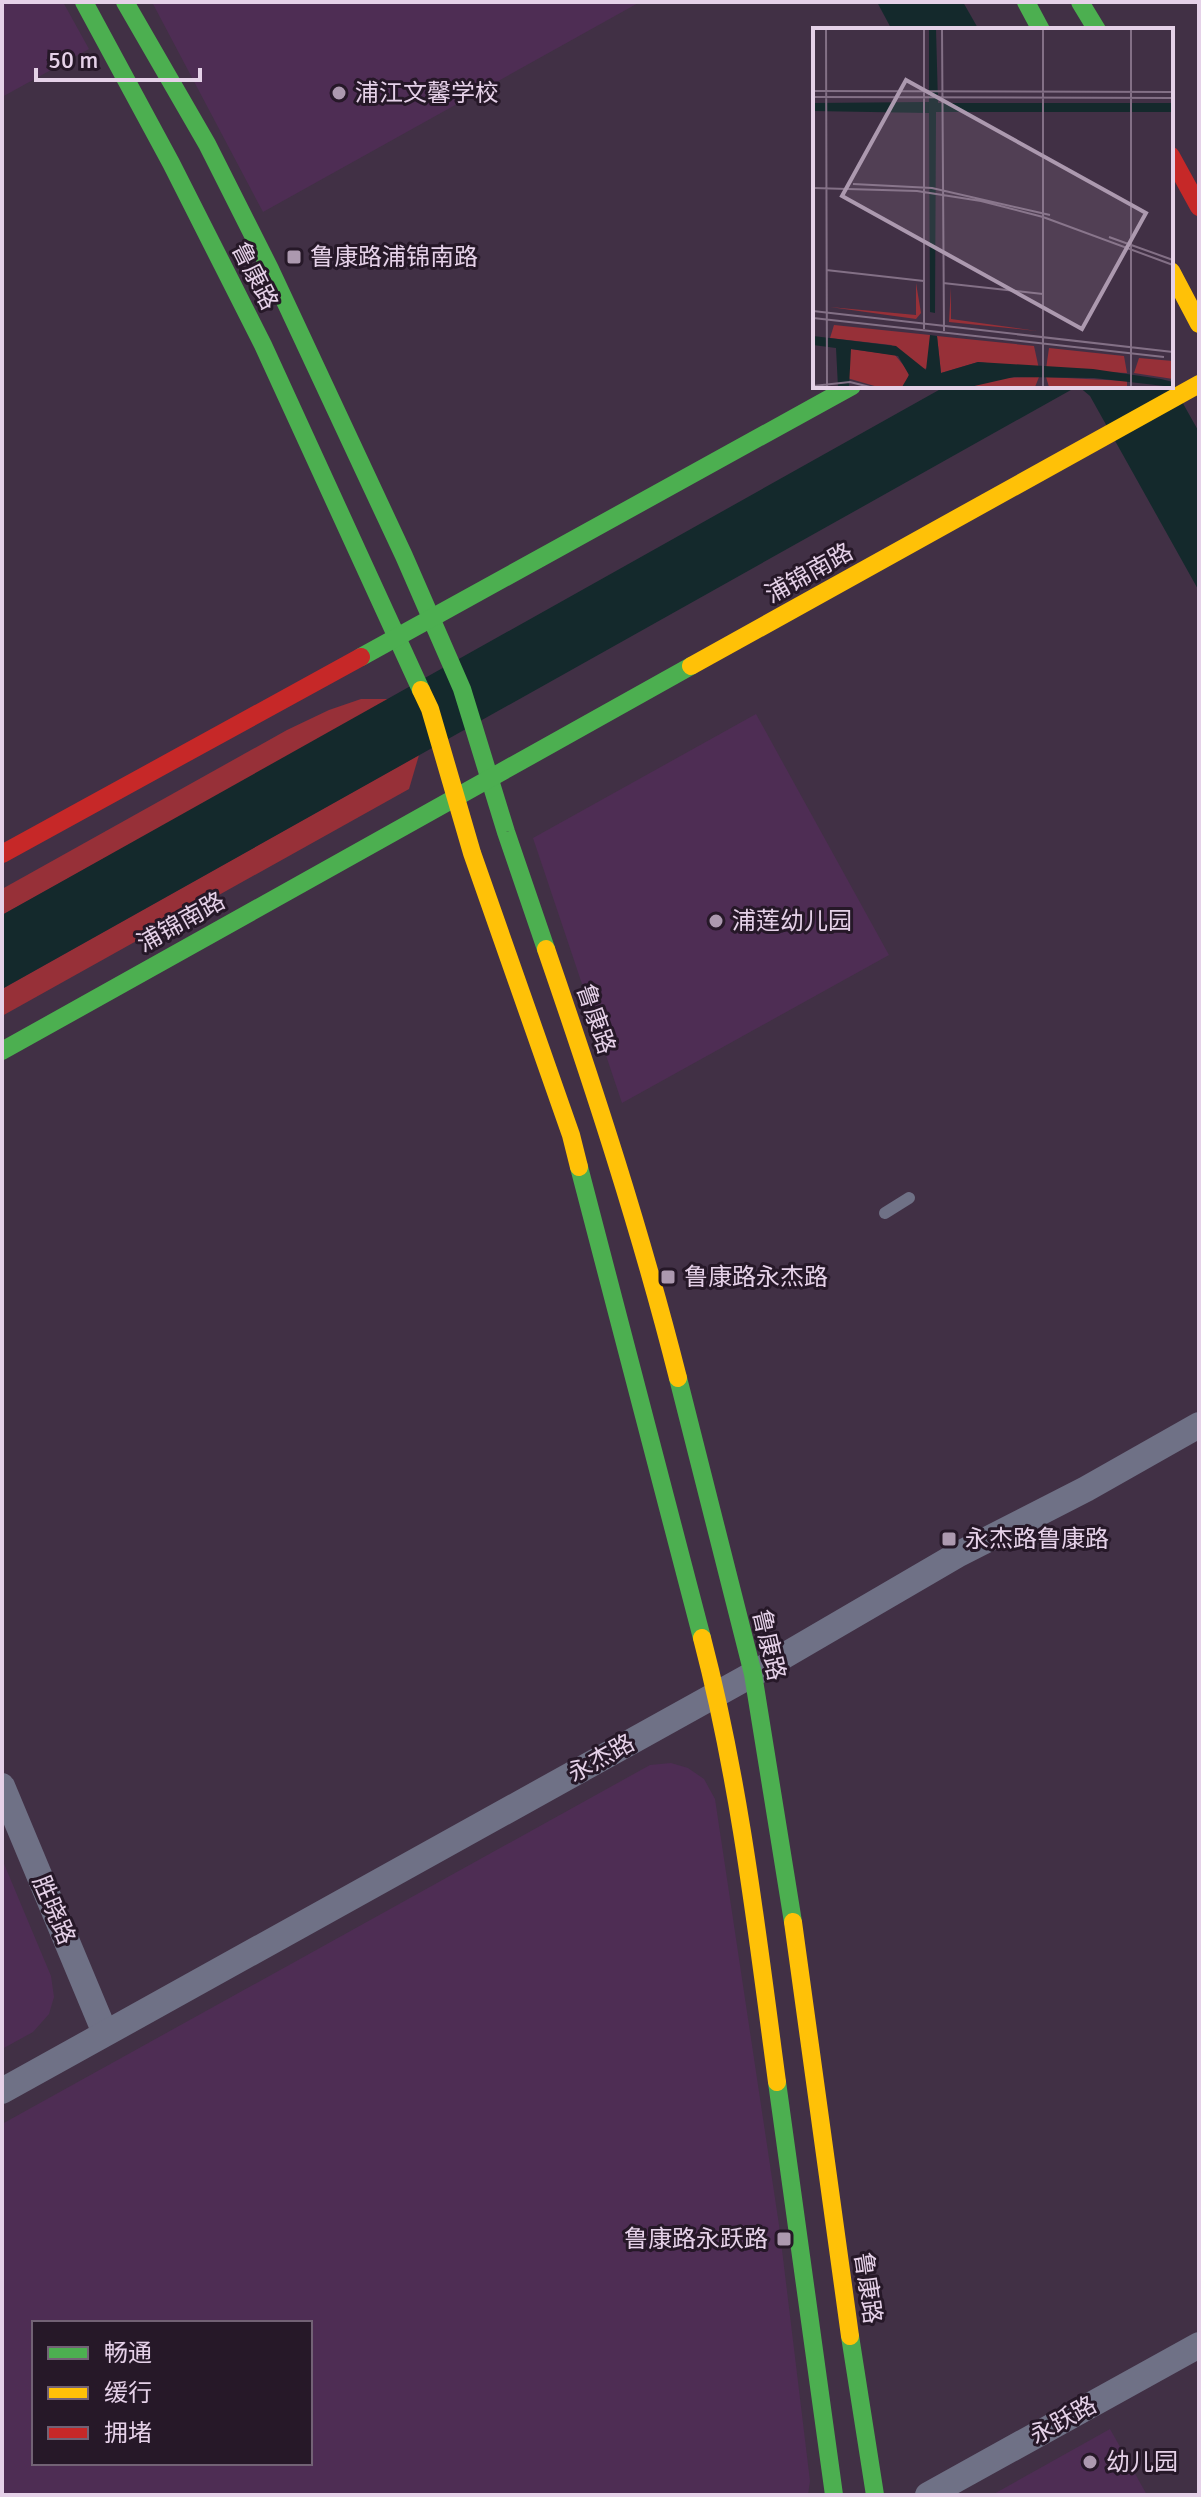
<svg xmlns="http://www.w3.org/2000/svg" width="1201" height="2497" viewBox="0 0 1201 2497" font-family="Signika,'Noto Sans SC',sans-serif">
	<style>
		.built { fill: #4e2d54; fill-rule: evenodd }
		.green { fill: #973038 }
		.water { fill: #14292c }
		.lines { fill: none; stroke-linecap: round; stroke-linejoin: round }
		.lane { stroke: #6f7186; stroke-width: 12 }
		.street { stroke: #6f7186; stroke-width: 26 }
		.fast { stroke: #4caf50; stroke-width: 18 }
		.slow { stroke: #ffc107; stroke-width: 18 }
		.jam { stroke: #c62828; stroke-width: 18 }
		.poi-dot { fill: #ac99af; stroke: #261828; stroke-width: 3 }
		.labels { text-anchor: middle; stroke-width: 6; stroke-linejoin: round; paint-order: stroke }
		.poi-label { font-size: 24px; fill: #e5d1e8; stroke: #261828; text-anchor: start }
		.street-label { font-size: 24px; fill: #e5d1e8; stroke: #261828 }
		.inset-road { fill: none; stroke: #837086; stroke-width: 2 }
		.view { fill: #ac99af; fill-opacity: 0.15; stroke: #ac99af; stroke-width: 4 }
		.inset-edge { fill: none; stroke: #e5d1e8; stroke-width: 4 }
	</style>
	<rect width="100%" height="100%" fill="#413045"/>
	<g class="built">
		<polygon points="2,2 63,2 89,49 2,97"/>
		<polygon points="152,2 640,2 263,212"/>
		<polygon points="756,714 889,955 622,1103 533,838"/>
		<path d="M671 1763 688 1768 704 1779 715 1799 779 2225 810 2481 808 2495H2V2124L650 1765ZM34 2323H310V2463H34Z"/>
		<polygon points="2,1859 51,1976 54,1997 49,2014 33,2032 2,2049"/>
		<polygon points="1110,2429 1147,2495 992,2495"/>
	</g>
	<g class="green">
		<polygon points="361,699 392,699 2,915 2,889 287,730 329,710"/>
		<polygon points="419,755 409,789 2,1016 2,989"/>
	</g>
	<g class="water">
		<polygon points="877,2 963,2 979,30 892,30"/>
		<polygon points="1171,382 1199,432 1199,591 1090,396 1078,386 1171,386"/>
		<polygon points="946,386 1078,386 2,989 2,915"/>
	</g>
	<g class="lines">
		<polyline class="lane" points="885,1213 909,1198"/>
		<g class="street">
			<polyline points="2,1786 105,2033"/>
			<polyline points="2,2091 753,1674 957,1555 1086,1489 1199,1425"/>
			<polyline points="928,2495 1199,2345"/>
		</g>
		<g class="fast">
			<polyline points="84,2 171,163 263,345 421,690"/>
			<polyline points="125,2 207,144 270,269 404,556 462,689 506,832 546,949"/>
			<polyline points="1026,2 1041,30"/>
			<polyline points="1080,2 1097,30"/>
			<polyline points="361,657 852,386"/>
			<polyline points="2,1051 691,666"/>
			<polyline points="579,1167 702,1638"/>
			<polyline points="678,1378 753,1674 793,1922"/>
			<polyline points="777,2082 834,2495"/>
			<polyline points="850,2336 875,2495"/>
		</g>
		<g class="slow">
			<polyline points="1171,271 1199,324"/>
			<polyline points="691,666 1199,384"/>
			<polyline points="421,690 430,709 472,853 571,1135 579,1167"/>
			<path d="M546 949C595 1091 641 1232 678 1378"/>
			<path d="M702 1638C740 1783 757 1933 777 2082"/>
			<polyline points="793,1922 850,2336"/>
		</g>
		<g class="jam">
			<polyline points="1171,156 1199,207"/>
			<polyline points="2,854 361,657"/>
		</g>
	</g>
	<g class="poi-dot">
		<circle cx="339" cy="93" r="8"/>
		<rect x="286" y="249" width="16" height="16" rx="4"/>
		<circle cx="716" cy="921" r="8"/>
		<rect x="660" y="1269" width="16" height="16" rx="4"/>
		<rect x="941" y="1531" width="16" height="16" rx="4"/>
		<rect x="776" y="2231" width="16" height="16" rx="4"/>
		<circle cx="1090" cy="2462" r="8"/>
	</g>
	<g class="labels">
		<g class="poi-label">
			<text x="355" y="101">浦江文馨学校</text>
			<text x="310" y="265">鲁康路浦锦南路</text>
			<text x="732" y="929">浦莲幼儿园</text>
			<text x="684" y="1285">鲁康路永杰路</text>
			<text x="965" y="1547">永杰路鲁康路</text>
			<text x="768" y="2247" text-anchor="end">鲁康路永跃路</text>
			<text x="1106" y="2470">幼儿园</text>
		</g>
		<g class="street-label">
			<text transform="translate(255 276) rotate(63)" y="8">鲁康路</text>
			<text transform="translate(809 573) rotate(-29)" y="8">浦锦南路</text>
			<text transform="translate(181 922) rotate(-29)" y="8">浦锦南路</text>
			<text transform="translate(596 1019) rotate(71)" y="8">鲁康路</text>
			<text transform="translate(769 1645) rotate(77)" y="8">鲁康路</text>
			<text transform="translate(601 1758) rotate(-29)" y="8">永杰路</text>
			<text transform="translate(54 1910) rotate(67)" y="8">胜晓路</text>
			<text transform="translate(868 2288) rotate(82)" y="8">鲁康路</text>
			<text transform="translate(1063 2420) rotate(-29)" y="8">永跃路</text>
		</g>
	</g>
	<g transform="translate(813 28)">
		<rect width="360" height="360" fill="#413045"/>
		<path d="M103 255 108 285 103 291 17 279 103 287ZM138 259V291L224 303 136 294ZM21 297 117 307 116 340 110 341 78 317 17 310ZM124 308 221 318 226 341 165 334 128 345ZM236 320 311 328 314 345 233 341ZM37 321 82 327 96 344 95 353 89 359H65L34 350ZM326 330 360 333V351L321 345ZM226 349 222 359H157L184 350ZM233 349 314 353V359H236Z" fill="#973038"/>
		<path d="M116 1H123L125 75H360V84H123L122 285 117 284 116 85 0 83V75L116 74ZM117 307 124 308 128 345 165 334 280 341 348 351 360 354V359L281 350 201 349 157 359H89L96 347 85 328 38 321 36 359H25L23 320 0 317V308L83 318 113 342Z" fill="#14292c"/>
		<path class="inset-road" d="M13 1 14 359M111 1V301M129 1 131 303M230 1V359M318 1V359M0 63 360 64M0 69 360 70M40 156 119 160 237 187M0 160 104 163 168 173 230 189 360 237M296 209 360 232M13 242 111 253M130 255 230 266M0 283 360 324M0 290 351 329M0 358 37 354 57 359"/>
		<path class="view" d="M93 52 333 185 269 301 29 168Z"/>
		<rect width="360" height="360" class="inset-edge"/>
	</g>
	<rect width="1201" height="2497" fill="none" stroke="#e5d1e8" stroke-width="8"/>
	<rect x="32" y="2321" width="280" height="144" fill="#261828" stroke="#726275" stroke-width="2"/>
	<rect x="48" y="2347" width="40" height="12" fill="#4caf50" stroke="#726275" stroke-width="2"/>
	<text x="104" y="2361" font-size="24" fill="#e5d1e8">畅通</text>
	<rect x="48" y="2387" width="40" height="12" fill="#ffc107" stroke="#726275" stroke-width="2"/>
	<text x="104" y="2401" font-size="24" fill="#e5d1e8">缓行</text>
	<rect x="48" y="2427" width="40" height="12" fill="#c62828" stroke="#726275" stroke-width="2"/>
	<text x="104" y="2441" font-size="24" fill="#e5d1e8">拥堵</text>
	<path d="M36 68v12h164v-12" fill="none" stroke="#e5d1e8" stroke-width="4"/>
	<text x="48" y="68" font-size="24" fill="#e5d1e8" stroke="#261828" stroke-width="6" paint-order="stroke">50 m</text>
</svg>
